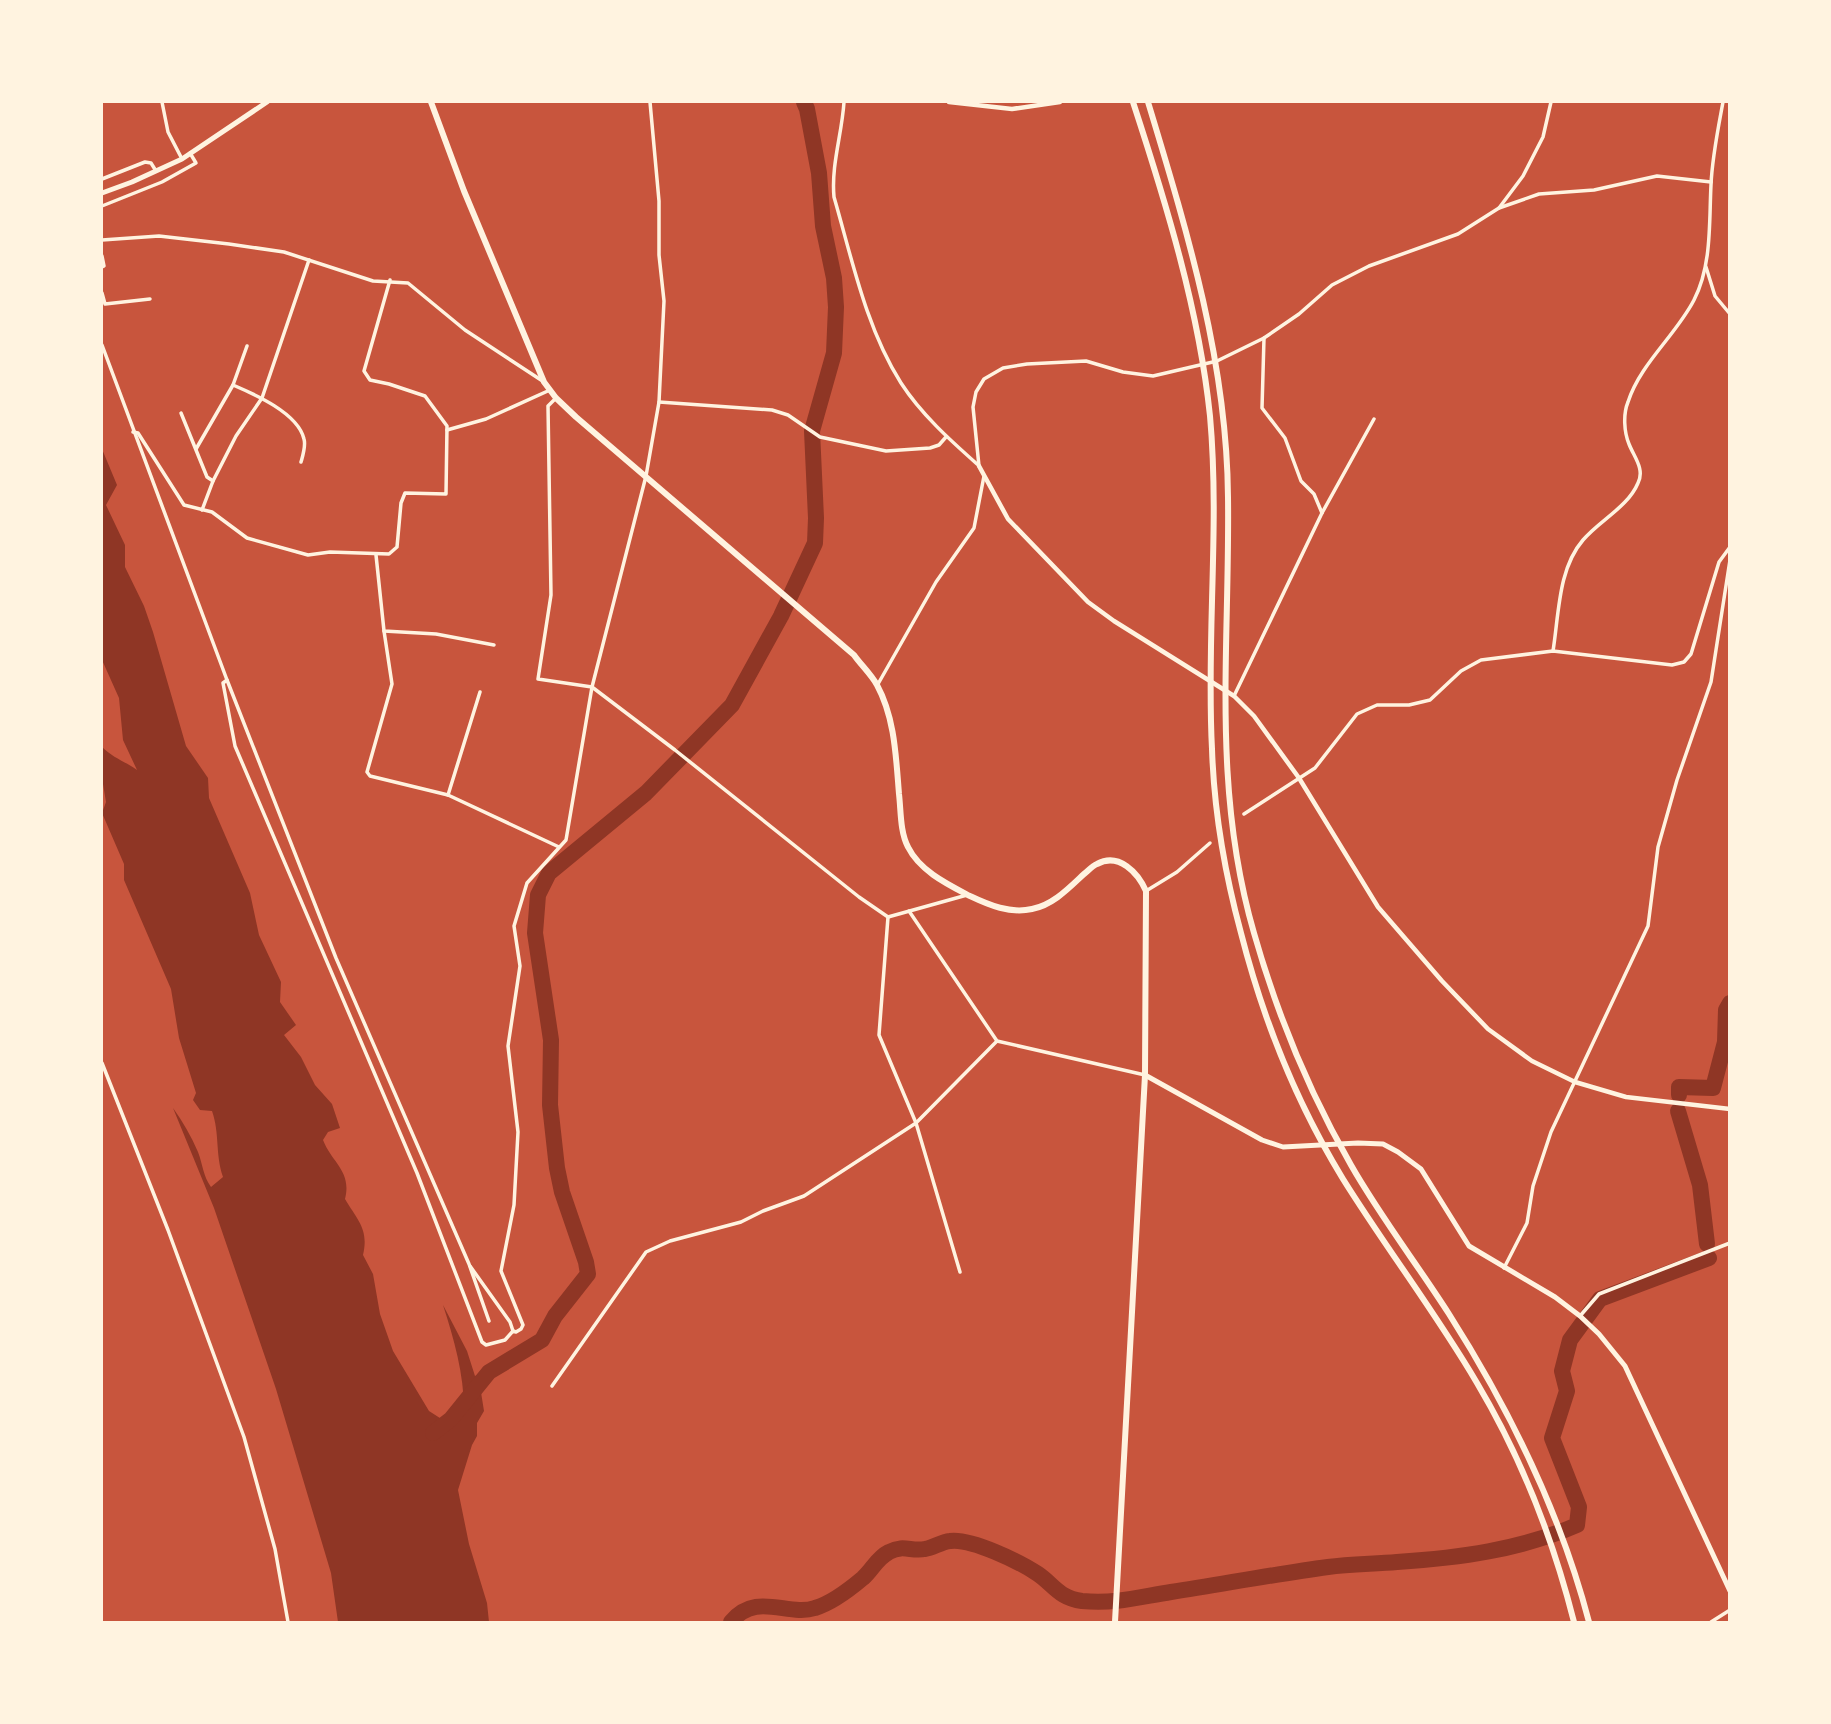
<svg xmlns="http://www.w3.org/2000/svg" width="1831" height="1724" viewBox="0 0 1831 1724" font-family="'Alegreya Sans',sans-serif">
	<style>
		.water { fill: #8f3625 }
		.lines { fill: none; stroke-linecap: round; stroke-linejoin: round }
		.river { stroke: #8f3625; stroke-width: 16 }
		.minor { stroke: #fff3e0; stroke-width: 3.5 }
		.tertiary { stroke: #fff3e0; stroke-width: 4.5 }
		.secondary { stroke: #fff3e0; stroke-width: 5 }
		.primary { stroke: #fff3e0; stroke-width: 6 }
		.trunk { stroke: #fff3e0; stroke-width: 6 }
	</style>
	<rect width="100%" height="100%" fill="#c8553d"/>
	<path class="water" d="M102 449 117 485 106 505 125 545V567L144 606 153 632 186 746 208 778 209 798 250 893 259 935 281 982 280 1002 296 1025 284 1035 301 1057 315 1085 332 1104 340 1128 328 1132 323 1140C332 1163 352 1171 345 1199 358 1221 369 1229 363 1255L373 1274 380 1314 393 1351 429 1411 443 1420 454 1421 457 1399 464 1410C464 1374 454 1339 443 1305L467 1351 475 1376 495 1366 497 1370 480 1386 484 1411 477 1423V1436L472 1445 458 1490 469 1544 487 1603 489 1622H338L331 1573 276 1389 214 1208 173 1108C183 1122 191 1136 198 1152 203 1165 203 1176 211 1187L223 1177C215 1153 220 1134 212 1111L200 1110 193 1100 196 1093 179 1038 171 989 124 880V864L102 813 106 802 102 778V747C113 758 126 762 137 770L123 740 119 698 102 660Z"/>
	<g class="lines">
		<g class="river">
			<polyline points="1679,1095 1679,1087 1713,1088 1725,1042 1726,1010 1730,1003"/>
			<polyline points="1678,1111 1700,1185 1707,1244"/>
			<polyline points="433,1433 451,1419 489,1372 542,1340 555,1316 588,1274 586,1262 562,1192 557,1168 550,1105 551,1040 535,933 538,895 549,873 646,793 732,705 781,616 815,543 816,518 812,431 834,353 836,307 834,278 823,226 819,173 807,109 804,102"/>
			<path d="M731 1622C756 1591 788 1617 815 1608 832 1603 850 1589 863 1578 873 1569 877 1558 889 1552 904 1544 911 1552 925 1549 933 1548 941 1542 950 1541 971 1538 1020 1562 1038 1574 1054 1585 1059 1598 1082 1601 1116 1604 1139 1597 1171 1592 1223 1584 1276 1574 1328 1567 1350 1564 1374 1564 1397 1562 1458 1558 1520 1550 1577 1525L1579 1507 1552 1438 1567 1391 1562 1371 1570 1340 1600 1299 1709 1258"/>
		</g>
		<g class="minor">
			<polyline points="162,102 168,132 182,159"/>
			<path d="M844 102C842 134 831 165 834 197 852 259 866 328 901 383 921 414 950 440 977 464"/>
			<polyline points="102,179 145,162 151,163 156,171"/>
			<polyline points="102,206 162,182 196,163 190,153"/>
			<polyline points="1499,208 1523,176 1543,137 1551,102"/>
			<polyline points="102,240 159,236 229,244 284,252 373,281 408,283 465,330 541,380"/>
			<polyline points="102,256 104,266 102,267"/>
			<polyline points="1706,267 1715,296 1730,314"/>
			<polyline points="102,293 105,304 150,299"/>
			<polyline points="1264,338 1262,408 1285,438 1301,481 1314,494 1322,513"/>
			<polyline points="102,345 227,680 223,683 235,746 417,1173 482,1342 486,1345 505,1340 513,1331 516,1332 521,1329 523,1325 501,1271 514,1205 518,1132 508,1046 520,966 514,926 527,883 566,840 592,687 646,476 659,402 664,301 659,255 659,201 650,102"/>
			<path d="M247 346 233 385C254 394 298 413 304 439 306 446 303 455 301 462"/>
			<polyline points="556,398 548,406 551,595 538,679 592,687 675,750 859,897 888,917 967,895"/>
			<polyline points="659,402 772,410 788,415 820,437 886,451 930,448 939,445 946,437"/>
			<polyline points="181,413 207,477 213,481"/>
			<polyline points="447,430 486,419 550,390"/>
			<polyline points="133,432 138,433 184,505 212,512 247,538 308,555 330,552 389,554 397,547 401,503 405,493 446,494 447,426 425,396 389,384 370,380 364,371 390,280"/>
			<polyline points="196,449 233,385"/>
			<polyline points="979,466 973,407 976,392 984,379 1003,368 1027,364 1086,361 1123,372 1153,376 1217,361 1264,338 1299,314 1332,285 1369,266 1458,234 1499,208 1539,194 1594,190 1657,176 1711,182"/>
			<polyline points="202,510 213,481 236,436 262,398 309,260"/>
			<polyline points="376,555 384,631 436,634 494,645"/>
			<polyline points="384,631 392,684 367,772 370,776 448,795 559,847"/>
			<path d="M1553 651C1559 614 1558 569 1583 540 1600 520 1628 507 1638 483 1645 469 1634 457 1629 444 1624 432 1623 414 1628 402 1640 364 1676 335 1694 300 1712 265 1709 223 1711 185 1712 158 1718 129 1723 102"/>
			<polyline points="227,680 336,958 469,1264 489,1321"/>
			<polyline points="878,684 936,582 974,528 984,476"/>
			<polyline points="1234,696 1322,513 1374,419"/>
			<polyline points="448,795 480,692"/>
			<polyline points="1244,814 1315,768 1357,714 1377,705 1409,705 1430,700 1461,671 1481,660 1553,651 1672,665 1684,662 1691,654 1719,562 1730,547"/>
			<polyline points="1146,891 1177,872 1210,843"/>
			<polyline points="909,911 997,1041 1145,1075"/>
			<polyline points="888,917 879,1035 916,1123 960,1272"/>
			<polyline points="102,1063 168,1230 244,1437 275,1549 288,1622"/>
			<polyline points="470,1266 510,1322 513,1331"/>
			<polyline points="1504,1268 1527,1223 1533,1186 1551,1132 1648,926 1658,847 1677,780 1711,682 1730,560"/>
			<polyline points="1580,1316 1599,1294 1730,1243"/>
			<polyline points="552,1386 646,1252 670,1241 741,1222 763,1211 804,1196 916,1123 997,1041"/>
			<polyline points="1711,1622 1730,1610"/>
		</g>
		<g class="tertiary">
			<polyline points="949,102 1012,109 1060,102"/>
			<polyline points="979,466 1008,519 1088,602 1114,621 1234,696 1254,716 1299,778 1378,907 1442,981 1488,1029 1532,1061 1575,1082 1626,1097 1730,1109"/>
		</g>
		<g class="secondary">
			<polyline points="102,193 132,182 182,159 267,102"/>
			<polyline points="1145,1075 1262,1140 1283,1147 1358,1143 1383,1144 1398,1152 1421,1169 1469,1246 1555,1297 1580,1316 1599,1334 1625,1366 1730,1591"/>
		</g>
		<path class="primary" d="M431 102 464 191 544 382 556 398 576 417 854 655C861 665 871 674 877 685 895 718 896 758 899 794 901 811 900 832 908 847 920 871 947 884 970 896 989 905 1010 914 1032 909 1053 905 1069 888 1084 874 1088 871 1092 866 1097 864 1119 852 1138 873 1146 891L1145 1075 1115 1622"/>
		<g class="trunk">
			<path d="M1133 102C1166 203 1199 310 1210 416 1220 527 1206 638 1212 749 1214 810 1225 874 1241 933 1263 1019 1297 1104 1343 1179 1386 1248 1436 1313 1477 1383 1521 1457 1553 1539 1574 1622"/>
			<path d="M1148 102C1187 231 1227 361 1228 497 1230 647 1211 785 1254 933 1277 1014 1309 1092 1351 1165 1380 1216 1417 1264 1449 1314 1510 1410 1560 1511 1589 1622"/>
		</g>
	</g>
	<rect width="1831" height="1724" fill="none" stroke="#fff3e0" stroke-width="206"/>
</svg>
